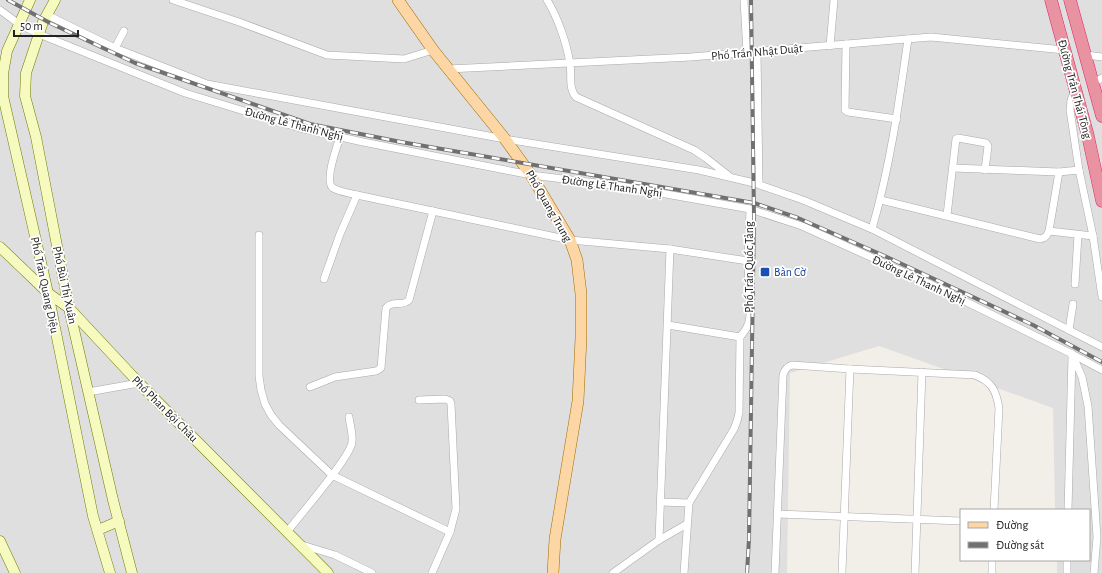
<svg xmlns="http://www.w3.org/2000/svg" width="1102" height="573" viewBox="0 0 1102 573" font-family="'Alegreya Sans',sans-serif">
	<style>
		.residential { fill: #e0dfdf }
		.lines { fill: none; stroke-linecap: round; stroke-linejoin: round }
		.street-casing { stroke: #a9a9a9; stroke-width: 8 }
		.secondary-casing { stroke: #707d05; stroke-width: 11 }
		.primary-casing { stroke: #a06b00; stroke-width: 12 }
		.highway-casing { stroke: #dc2a67; stroke-width: 13 }
		.street { stroke: #fff; stroke-width: 7 }
		.secondary { stroke: #f7fabf; stroke-width: 10 }
		.primary { stroke: #fcd6a4; stroke-width: 11 }
		.highway { stroke: #e892a2; stroke-width: 12 }
		.rail-casing { stroke: #707070; stroke-width: 4 }
		.rail { stroke: #fff; stroke-width: 2.5; stroke-dasharray: 8; stroke-linecap: butt }
		.transit-dot { fill: #1a4fb4; stroke: #fff; stroke-width: 1.5 }
		.labels { text-anchor: middle; stroke-width: 3.5; stroke-linejoin: round; paint-order: stroke }
		.street-label { font-size: 12px; fill: #222; stroke: #fff }
		.transit-label { font-size: 12px; fill: #164399; stroke: #fff; text-anchor: start }
	</style>
	<rect width="100%" height="100%" fill="#f2efe9"/>
	<polygon class="residential" points="0,0 1102,0 1102,573 1057,573 1057,560 1089,560 1089,510 1055,510 1053,408 879,346 790,373 787,573 0,573"/>
	<g class="lines">
		<g class="street-casing">
			<g id="street">
				<polyline points="173,0 239,22 327,55 404,59 433,50"/>
				<path d="M547 0C558 18 567 44 570 64 572 75 568 88 576 97L694 150 706 158 729 176"/>
				<polyline points="744,0 747,53"/>
				<polyline points="0,10 19,24 39,34 185,93 300,128 363,142 531,175 621,186 750,209 802,226 928,283 1072,354 1102,370"/>
				<polyline points="47,15 115,48 207,84 505,139 699,170 754,183 803,200 872,229 1102,347"/>
				<polyline points="846,44 845,110 848,112 897,119"/>
				<polyline points="830,46 834,0"/>
				<polyline points="115,48 124,31"/>
				<polyline points="757,52 759,184"/>
				<polyline points="1086,55 1102,57"/>
				<polyline points="448,69 691,57 931,37 1064,50"/>
				<polyline points="1093,83 1102,78"/>
				<path d="M340 137C337 146 324 182 333 188 340 192 350 193 357 195L570 240 670 249 748 261"/>
				<polyline points="953,168 1059,172 1079,170 1070,110 1071,100 1075,90"/>
				<polyline points="1079,170 1093,236 1102,297"/>
				<path d="M881 200 1040 239C1046 238 1047 235 1049 231L1059 172"/>
				<polyline points="947,215 956,139 958,138 986,143 988,146 985,170"/>
				<path d="M872 229C890 167 899 103 908 39"/>
				<polyline points="1049,231 1093,236"/>
				<polyline points="259,235 259,376 261,390 265,404 271,415 279,425 332,475 450,532"/>
				<polyline points="324,279 340,234 357,195"/>
				<polyline points="1075,284 1078,235"/>
				<polyline points="668,325 740,337"/>
				<polyline points="1069,330 1073,304"/>
				<polyline points="1072,354 1082,377 1088,406 1097,537 1094,573"/>
				<path d="M310 387 335 377 376 371 381 368 386 308C392 300 403 307 409 300L433 211"/>
				<polyline points="88,392 139,383"/>
				<polyline points="419,400 445,399 450,401 451,404 456,509 450,532 432,573"/>
				<polyline points="661,502 689,503"/>
				<polyline points="1068,510 1072,356"/>
				<polyline points="778,514 961,521"/>
				<path d="M287 532C299 516 351 457 352 442 353 434 350 425 349 417"/>
				<polyline points="659,540 670,249"/>
				<polyline points="302,545 335,555 372,573"/>
				<polyline points="613,573 659,540 687,524"/>
				<path d="M684 573 689 503 734 429 737 421 739 413 740 337C746 330 749 325 750 316L748 261 750 209"/>
				<path d="M775 573 783 375C785 369 787 367 792 365L850 369 975 375C992 382 996 390 999 408L994 510"/>
				<polyline points="842,573 850,369"/>
				<polyline points="915,573 922,372"/>
				<polyline points="992,573 992,560"/>
				<polyline points="1067,573 1067,560"/>
			</g>
		</g>
		<g class="secondary-casing">
			<g id="secondary">
				<polyline points="30,0 7,51 3,74 3,96 48,293 93,516 110,573"/>
				<polyline points="55,0 43,22 26,73 25,96 36,137 69,308 113,500 132,573"/>
				<polyline points="0,247 48,293 69,308 139,383 328,573"/>
				<polyline points="98,530 119,521"/>
				<polyline points="0,541 15,573"/>
			</g>
		</g>
		<g class="primary-casing">
			<polyline id="primary" points="398,0 433,50 505,139 531,175 570,240 577,260 581,294 581,338 578,401 555,539 553,573"/>
		</g>
		<g class="highway-casing">
			<g id="highway">
				<polyline points="1051,0 1088,136 1102,201"/>
				<polyline points="1070,0 1102,116"/>
			</g>
		</g>
		<use href="#street" class="street"/>
		<use href="#secondary" class="secondary"/>
		<use href="#primary" class="primary"/>
		<use href="#highway" class="highway"/>
		<g class="rail-casing">
			<g id="rail">
				<polyline points="8,0 50,23 135,63 310,124 401,142 754,203 798,218 889,258 1033,325 1102,362"/>
				<polyline points="747,573 749,539 754,217 751,0"/>
			</g>
		</g>
		<use href="#rail" class="rail"/>
	</g>
	<rect class="transit-dot" x="760" y="267" width="10" height="10" rx="2"/>
	<g class="labels">
		<g class="street-label">
			<text transform="translate(757 52) rotate(-5)" y="4">Phố Trần Nhật Duật</text>
			<text transform="translate(1075 89) rotate(75)" y="4">Đường Trần Thái Tông</text>
			<text transform="translate(294 124) rotate(15)" y="4">Đường Lê Thanh Nghị</text>
			<text transform="translate(612 186) rotate(8)" y="4">Đường Lê Thanh Nghị</text>
			<text transform="translate(549 206) rotate(60)" y="4">Phố Quang Trung</text>
			<text transform="translate(749 267) rotate(-90)" y="4">Phố Trần Quốc Tảng</text>
			<text transform="translate(919 280) rotate(25)" y="4">Đường Lê Thanh Nghị</text>
			<text transform="translate(45 285) rotate(78)" y="4">Phố Trần Quang Diệu</text>
			<text transform="translate(65 285) rotate(78)" y="4">Phố Bùi Thị Xuân</text>
			<text transform="translate(165 409) rotate(45)" y="4">Phố Phan Bội Châu</text>
		</g>
		<g class="transit-label">
			<text x="774" y="276">Bàn Cờ</text>
		</g>
	</g>
	<rect x="960" y="509" width="130" height="52" fill="#ffffff" stroke="#a7a7a7"/>
	<rect x="968" y="522" width="20" height="6" fill="#fcd6a4" stroke="#a7a7a7"/>
	<text x="996" y="529" font-size="12" fill="#222222">Đường</text>
	<rect x="968" y="542" width="20" height="6" fill="#707070" stroke="#a7a7a7"/>
	<text x="996" y="549" font-size="12" fill="#222222">Đường sắt</text>
	<path d="M14 30v6h64v-6" fill="none" stroke="#222222" stroke-width="2"/>
	<text x="20" y="30" font-size="12" fill="#222222" stroke="#ffffff" stroke-width="3" paint-order="stroke">50 m</text>
</svg>
